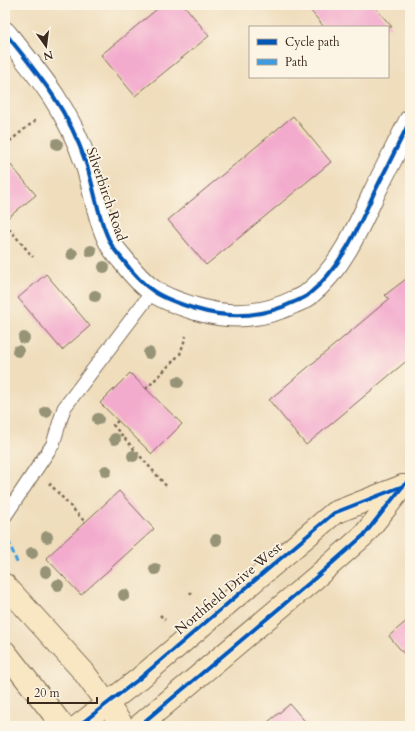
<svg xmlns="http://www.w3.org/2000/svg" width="415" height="731" viewBox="0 0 415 731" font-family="Cardo,serif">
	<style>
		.building { fill: #f3abcd }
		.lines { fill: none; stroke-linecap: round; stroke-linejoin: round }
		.service-casing { stroke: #7a6955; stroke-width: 15 }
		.minor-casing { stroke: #7a6955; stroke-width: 24 }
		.secondary-casing { stroke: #7a6955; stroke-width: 24 }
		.path { stroke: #7a6955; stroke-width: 2.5; stroke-dasharray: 3 3; stroke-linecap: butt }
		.service { stroke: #fff; stroke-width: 13 }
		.minor { stroke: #fff; stroke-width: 22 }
		.secondary { stroke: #f9e7c3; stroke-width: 22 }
		.quiet { stroke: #3f9ce0; stroke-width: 3; stroke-dasharray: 6 3; stroke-linecap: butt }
		.cycleway-casing { stroke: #fcf5e5; stroke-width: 6 }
		.cycleway { stroke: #0057b8; stroke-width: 4 }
		.tree { fill: #969377 }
		.labels { text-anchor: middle; stroke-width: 3.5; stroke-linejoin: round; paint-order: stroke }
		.street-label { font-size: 14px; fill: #3b2a1e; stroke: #fcf5e5 }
	</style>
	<rect width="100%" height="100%" fill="#fcf5e5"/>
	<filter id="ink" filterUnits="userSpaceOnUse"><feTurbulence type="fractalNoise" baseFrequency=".025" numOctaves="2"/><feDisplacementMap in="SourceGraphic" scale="8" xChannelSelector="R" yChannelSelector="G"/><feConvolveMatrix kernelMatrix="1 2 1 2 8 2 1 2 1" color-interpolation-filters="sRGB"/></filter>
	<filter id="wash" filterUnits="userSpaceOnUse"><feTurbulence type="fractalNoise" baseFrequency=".012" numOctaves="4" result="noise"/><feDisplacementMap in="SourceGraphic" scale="16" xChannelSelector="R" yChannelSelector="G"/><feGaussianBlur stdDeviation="0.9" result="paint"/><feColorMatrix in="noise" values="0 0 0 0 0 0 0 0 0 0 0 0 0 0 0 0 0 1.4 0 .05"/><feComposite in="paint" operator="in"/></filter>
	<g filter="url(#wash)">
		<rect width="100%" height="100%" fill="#efddbc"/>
		<g id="blocks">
			<g class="building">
				<polygon points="162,5 184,5 209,36 135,96 101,55"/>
				<polygon points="306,5 373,5 392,27 324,27"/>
				<polygon points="293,116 331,162 206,265 168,220"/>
				<polygon points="5,158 36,195 5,220"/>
				<polygon points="46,274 90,326 62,350 18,298"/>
				<polygon points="410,276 410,358 306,445 269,400 389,299 385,295"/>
				<polygon points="130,373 182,424 152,454 100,403"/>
				<polygon points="119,491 154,529 81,595 46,558"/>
				<polygon points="410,618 410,661 389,636"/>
				<polygon points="290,704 309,726 263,726"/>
			</g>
		</g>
	</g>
	<g filter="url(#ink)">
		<use href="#blocks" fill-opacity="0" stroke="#7a6955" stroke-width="1"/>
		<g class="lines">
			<g class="service-casing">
				<polyline id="service" points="5,516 53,444 64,408 152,292"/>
			</g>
			<g class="minor-casing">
				<path id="minor" d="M5 33C40 76 68 109 86 163 95 190 98 219 111 244 114 250 119 255 123 260 146 291 160 298 196 309 229 319 263 317 294 302 299 300 305 298 309 294 340 269 358 228 374 193 386 169 398 145 410 121"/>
			</g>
			<g class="secondary-casing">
				<g id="secondary">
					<polyline points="5,585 83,671 123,726"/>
					<polyline points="5,652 63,726"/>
					<polyline points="78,726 139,679 334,513 403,486"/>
					<polyline points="139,726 314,579 364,535 403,486"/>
				</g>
			</g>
			<g class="path">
				<polyline points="5,145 37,119"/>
				<polyline points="5,224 33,257"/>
				<polyline points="146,389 180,354 186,336"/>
				<polyline points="118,421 113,425 168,488"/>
				<polyline points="49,483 85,522"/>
				<polyline points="190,592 193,596"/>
				<polyline points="160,615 165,620"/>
			</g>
			<use href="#service" class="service"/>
			<use href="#minor" class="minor"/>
			<use href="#secondary" class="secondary"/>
			<polyline class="quiet" points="5,532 18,565"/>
			<g class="cycleway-casing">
				<g id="cycleway">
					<path d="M5 33C40 76 68 109 86 163 95 190 98 219 111 244 114 250 119 255 123 260 146 291 160 298 196 309 229 319 263 317 294 302 299 300 305 298 309 294 340 269 358 228 374 193 386 169 398 145 410 121"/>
					<polyline points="78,726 139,679 334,513 403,486"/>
					<polyline points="139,726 314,579 364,535 403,486 410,480"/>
				</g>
			</g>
			<use href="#cycleway" class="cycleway"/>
		</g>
		<g class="tree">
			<circle cx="57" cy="144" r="6"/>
			<circle cx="91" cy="251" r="6"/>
			<circle cx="72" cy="254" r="6"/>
			<circle cx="104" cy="267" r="6"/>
			<circle cx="95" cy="296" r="6"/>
			<circle cx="24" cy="338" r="6"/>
			<circle cx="18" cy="351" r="6"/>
			<circle cx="149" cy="353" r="6"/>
			<circle cx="178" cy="382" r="6"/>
			<circle cx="46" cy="412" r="6"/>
			<circle cx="98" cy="419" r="6"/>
			<circle cx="115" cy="439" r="6"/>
			<circle cx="133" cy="456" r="6"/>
			<circle cx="106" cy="471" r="6"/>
			<circle cx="47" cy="537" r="6"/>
			<circle cx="216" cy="540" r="6"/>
			<circle cx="32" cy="553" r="6"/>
			<circle cx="155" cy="569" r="6"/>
			<circle cx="46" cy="572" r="6"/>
			<circle cx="58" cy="585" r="6"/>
			<circle cx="124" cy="595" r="6"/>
		</g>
	</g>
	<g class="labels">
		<g class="street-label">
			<text transform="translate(107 194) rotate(71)" y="5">Silverbirch Road</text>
			<text transform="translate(228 588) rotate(-40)" y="5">Northfield Drive West</text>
		</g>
	</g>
	<rect width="415" height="731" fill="none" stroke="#fcf5e5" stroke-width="20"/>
	<rect x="249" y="26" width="140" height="52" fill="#fcf5e5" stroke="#afa495"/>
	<rect x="257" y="39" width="20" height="6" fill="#0057b8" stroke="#afa495"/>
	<text x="285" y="46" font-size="12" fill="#3b2a1e">Cycle path</text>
	<rect x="257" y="59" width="20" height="6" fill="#3f9ce0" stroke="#afa495"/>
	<text x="285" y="66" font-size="12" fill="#3b2a1e">Path</text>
	<g transform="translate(46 46) rotate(166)" stroke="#fcf5e5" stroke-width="3" paint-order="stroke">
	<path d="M0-3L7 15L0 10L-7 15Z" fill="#3b2a1e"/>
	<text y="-6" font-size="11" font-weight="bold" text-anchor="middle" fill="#3b2a1e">N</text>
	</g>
	<path d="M28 697v6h69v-6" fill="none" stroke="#3b2a1e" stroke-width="2"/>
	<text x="34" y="697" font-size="12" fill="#3b2a1e" stroke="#fcf5e5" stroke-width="3" paint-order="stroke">20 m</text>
</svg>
